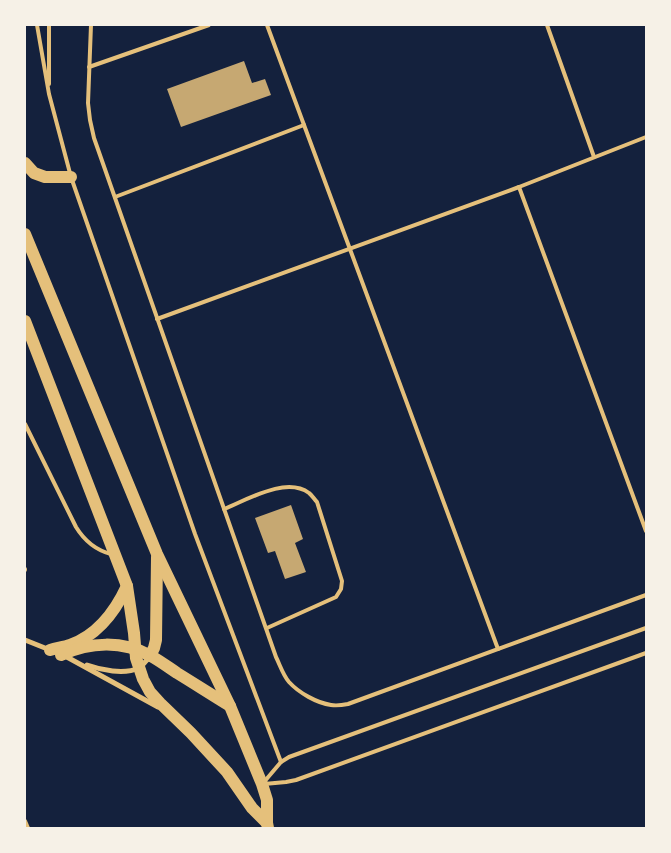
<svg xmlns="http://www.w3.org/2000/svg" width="671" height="853" viewBox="0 0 671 853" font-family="'Asap Condensed',sans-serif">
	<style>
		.building { fill: #c6a872 }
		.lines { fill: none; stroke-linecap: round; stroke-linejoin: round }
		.service { stroke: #e5c07b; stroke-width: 4 }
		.minor { stroke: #e5c07b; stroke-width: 5 }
		.primary { stroke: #e5c07b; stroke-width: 12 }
	</style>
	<rect width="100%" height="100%" fill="#14213d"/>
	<g class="building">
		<polygon points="244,61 252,83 265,79 271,95 181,127 167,89"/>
		<polygon points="291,505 303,539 295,543 306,572 285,579 275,551 268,553 255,518"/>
	</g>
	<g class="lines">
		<g class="service">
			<polyline points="37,25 49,94 71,177 195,534 281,762"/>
			<polyline points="49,25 49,84"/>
			<path d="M91 25 88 103 90 120 94 138 276 657C280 665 283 675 289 682 299 693 317 703 331 705 337 706 343 705 348 704L646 595"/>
			<polyline points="267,25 498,649"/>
			<polyline points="547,25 594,157"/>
			<polyline points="89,67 209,25"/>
			<polyline points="519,187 646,531"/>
			<polyline points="115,197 304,125"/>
			<polyline points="157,319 519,187 646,137"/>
			<path d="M25 424 76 527C84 540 95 550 111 554"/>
			<path d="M224 509C247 500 286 476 309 493 312 495 314 499 317 502L342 581 341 589 336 597 267 628"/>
			<polyline points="25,569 25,570"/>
			<polyline points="264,782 281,762 289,757 646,628"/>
			<polyline points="264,784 286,782 296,780 646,653"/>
			<polyline points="25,821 28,828"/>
		</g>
		<g class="minor">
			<polyline points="25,640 50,650"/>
			<polyline points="65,656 158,707"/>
			<path d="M87 665C101 670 124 675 139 668 143 665 147 660 150 656"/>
		</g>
		<g class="primary">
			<polyline points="25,163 34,173 45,177 71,177"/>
			<polyline points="25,234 157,554 230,706 262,784 267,800 267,823 268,828"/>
			<polyline points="25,321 127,586 134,633 136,658 143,679 150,692 160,703 191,733 227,772 252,808 267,823"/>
			<path d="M50 650C57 648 64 647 70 645 98 635 115 612 127 586"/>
			<path d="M61 655C90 642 122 640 151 656 160 661 168 667 177 673 195 684 212 695 230 706"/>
			<polyline points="150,656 154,648 156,640 157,557"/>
		</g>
	</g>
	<rect width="671" height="853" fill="none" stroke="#f6f1e7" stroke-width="52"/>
</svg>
